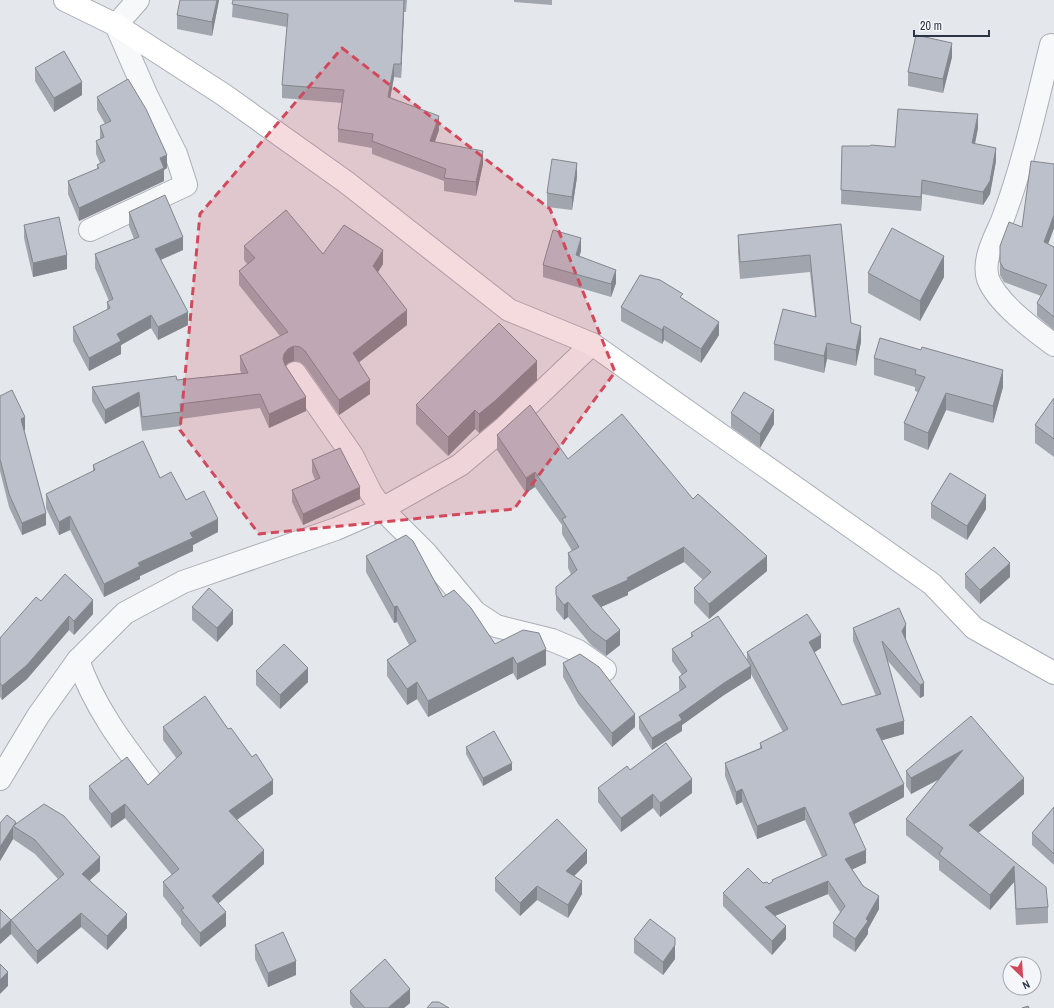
<svg xmlns="http://www.w3.org/2000/svg" width="1054" height="1008" viewBox="0 0 1054 1008" font-family="'Archivo Narrow',sans-serif">
	<style>
		.lines { fill: none; stroke-linecap: round; stroke-linejoin: round }
		.minor-casing { stroke: #a9aeb7; stroke-width: 24 }
		.secondary-casing { stroke: #a9aeb7; stroke-width: 24 }
		.minor { stroke: #f7f8fa; stroke-width: 22 }
		.secondary { stroke: #fff; stroke-width: 22 }
		.wall { fill: #a1a5ae }
		.shaded-wall { fill: #83868d }
		.building { fill: #bbc0ca; stroke: #83868d }
		.marked { fill: #d1495b; fill-opacity: 0.2; stroke: #d1495b; stroke-width: 3; stroke-dasharray: 8 5; stroke-linejoin: round }
	</style>
	<rect width="100%" height="100%" fill="#e4e7ec"/>
	<g class="lines">
		<g class="minor-casing">
			<g id="minor">
				<path d="M1051 45C1036 105 1024 163 1002 221 995 237 982 260 988 279 998 304 1033 329 1054 345"/>
				<polyline points="90,230 186,185 176,154 146,94 116,25 138,0"/>
				<polyline points="295,373 352,455 371,493 382,509 426,553 475,612 496,626 552,640 578,651 605,670"/>
				<path d="M78 660C94 706 121 742 150 780"/>
				<polyline points="0,779 38,716 78,660 125,613 183,582 336,529 382,509 460,465 504,428 592,344"/>
			</g>
		</g>
		<g class="secondary-casing">
			<polyline id="secondary" points="65,0 116,25 224,95 346,182 509,310 592,344 932,584 974,628 1054,673"/>
		</g>
		<use href="#minor" class="minor"/>
		<use href="#secondary" class="secondary"/>
	</g>
	<g class="wall">
		<polygon points="219,0 212,36 177,29 177,15"/>
		<polygon points="233,0 407,0 406,12 404,12 401,78 394,77 390,98 439,130 435,142 483,164 476,196 444,191 444,181 372,154 372,148 338,142 338,129 342,103 282,98 282,85 287,27 232,17"/>
		<polygon points="514,0 552,0 552,5 514,2"/>
		<polygon points="952,57 943,93 908,86 908,72"/>
		<polygon points="35,68 82,95 54,112 35,81"/>
		<polygon points="97,97 167,168 164,170 164,181 79,221 68,194 68,181 97,169 97,165 100,163 96,154 96,141 100,139 100,126 105,124 97,110"/>
		<polygon points="978,128 975,144 996,161 990,194 983,205 922,194 921,211 841,204 842,146 895,147"/>
		<polygon points="1054,164 1054,228 1048,244 1054,247 1054,330 1037,316 1037,303 1041,296 1004,282 1000,275 1000,246 1022,227"/>
		<polygon points="577,177 572,210 547,207 547,193"/>
		<polygon points="129,212 183,250 161,260 188,325 158,340 151,328 121,345 121,354 89,371 73,341 73,327 107,310 107,302 109,301 95,268 95,254 134,239 129,226"/>
		<polygon points="841,224 851,323 861,342 856,366 827,359 824,373 774,360 774,344 815,317 810,272 740,279 738,252 738,235"/>
		<polygon points="24,225 67,269 33,277 24,238"/>
		<polygon points="244,246 323,254 383,264 378,272 407,325 359,362 370,394 339,415 305,366 300,362 294,361 288,363 285,366 306,411 269,428 260,408 181,419 181,426 142,431 139,406 105,424 92,401 92,387 177,380 241,373 240,370 240,356 280,336 239,285 239,271 247,264 244,260"/>
		<polygon points="581,251 579,256 616,283 611,297 543,277 543,265"/>
		<polygon points="868,273 944,277 920,321 868,293"/>
		<polygon points="683,299 719,335 701,363 664,340 662,344 621,321 621,307"/>
		<polygon points="874,358 1003,387 993,423 946,410 928,450 904,440 904,423 918,392 915,391 915,387 874,375"/>
		<polygon points="537,380 496,419 479,433 475,429 448,456 416,424 416,405"/>
		<polygon points="0,396 25,430 24,430 46,525 22,535 9,507 0,471"/>
		<polygon points="1054,398 1054,457 1035,443 1035,425"/>
		<polygon points="731,413 774,424 760,448 731,427"/>
		<polygon points="497,435 568,459 693,499 767,571 709,619 694,603 694,588 703,580 684,562 628,592 628,595 601,607 620,645 606,656 591,645 568,617 564,620 556,610 556,587 571,574 568,568 568,553 572,551 562,534 562,525 535,487 526,493 497,450"/>
		<polygon points="312,460 360,499 303,525 292,502 292,490 315,480 312,472"/>
		<polygon points="93,465 160,478 186,500 218,532 193,545 193,551 140,576 140,579 104,597 70,530 59,535 46,508 46,494 93,472"/>
		<polygon points="931,504 986,509 967,540 931,518"/>
		<polygon points="366,556 443,597 495,644 546,665 517,680 513,673 428,717 417,699 407,705 387,676 387,660 409,645 397,622 394,623 366,572"/>
		<polygon points="965,574 1010,577 980,604 965,588"/>
		<polygon points="41,601 93,614 74,635 69,630 27,679 2,700 0,697 0,638"/>
		<polygon points="192,607 233,624 217,642 192,620"/>
		<polygon points="853,628 906,638 905,639 924,696 920,698 887,660 904,734 882,740 904,797 854,824 866,863 852,869 879,909 868,929 868,934 855,952 833,937 833,923 840,912 828,894 775,916 786,939 772,955 723,906 723,893 763,883 769,884 772,882 772,880 822,857 805,820 757,839 742,802 736,805 725,776 725,763 760,748 760,743 783,732 751,674 751,678 724,695 682,725 682,731 652,750 639,729 639,717 680,691 679,689 679,677 682,675 672,661 672,649 691,637 691,633 747,660 747,652 821,648 814,652 842,705 876,696 853,641"/>
		<polygon points="563,663 635,727 612,747 578,704 563,677"/>
		<polygon points="256,671 308,682 280,709 256,685"/>
		<polygon points="163,727 273,794 237,820 264,864 218,903 226,926 200,947 181,924 181,919 163,896 163,882 172,875 125,818 111,828 89,799 89,786 148,785 177,759 163,740"/>
		<polygon points="466,747 512,770 483,786 466,754"/>
		<polygon points="630,770 692,793 660,817 653,808 621,832 598,802 598,788"/>
		<polygon points="906,771 1024,794 978,833 1048,907 1048,923 1016,925 1014,882 990,910 939,870 939,861 906,835 906,819 940,779 911,794 906,786"/>
		<polygon points="1054,807 1054,865 1032,845 1032,833"/>
		<polygon points="0,823 16,824 100,871 90,880 127,928 107,950 81,927 37,964 11,934 0,944 0,909 11,920 58,879 35,854 13,839 0,861"/>
		<polygon points="587,863 574,876 582,894 568,918 537,900 520,916 495,891 495,878"/>
		<polygon points="634,939 675,959 663,975 634,953"/>
		<polygon points="255,945 296,975 268,987 255,959"/>
		<polygon points="350,991 410,1003 404,1008 353,1008 350,1004"/>
	</g>
	<g class="shaded-wall">
		<polygon points="217,0 219,0 212,36 212,22"/>
		<polygon points="404,0 404,12 401,78 401,64"/>
		<polygon points="952,43 952,57 943,93 943,79"/>
		<polygon points="394,64 394,77 388,111 388,97"/>
		<polygon points="82,82 82,95 54,112 54,98"/>
		<polygon points="978,114 978,128 972,157 972,143"/>
		<polygon points="439,116 439,130 430,154 430,141"/>
		<polygon points="996,148 996,161 990,194 983,205 983,192"/>
		<polygon points="483,151 483,164 476,196 476,182"/>
		<polygon points="167,155 167,168 164,170 164,181 79,221 79,208 160,158"/>
		<polygon points="577,163 577,177 572,210 572,197"/>
		<polygon points="922,180 922,194 921,211 921,197"/>
		<polygon points="1054,215 1054,228 1044,255 1044,242"/>
		<polygon points="183,237 183,250 155,262 155,249"/>
		<polygon points="581,238 581,251 576,268 576,255"/>
		<polygon points="383,250 383,264 373,280 373,266"/>
		<polygon points="67,255 67,269 33,277 33,263"/>
		<polygon points="944,256 944,277 920,321 920,301"/>
		<polygon points="616,270 616,283 611,297 611,284"/>
		<polygon points="407,310 407,325 353,367 353,353"/>
		<polygon points="188,312 188,325 158,340 158,327"/>
		<polygon points="151,315 151,328 121,345 121,354 89,371 89,358 117,334"/>
		<polygon points="719,322 719,335 701,363 701,349"/>
		<polygon points="664,326 664,340 662,344 662,330"/>
		<polygon points="861,326 861,342 856,366 856,350"/>
		<polygon points="827,343 827,359 824,373 824,356"/>
		<polygon points="294,346 294,361 288,363 284,368 283,359 284,354 288,349"/>
		<polygon points="537,361 537,380 496,419 479,433 479,414"/>
		<polygon points="1003,370 1003,387 993,423 993,406"/>
		<polygon points="370,380 370,394 339,415 339,400"/>
		<polygon points="139,392 139,406 105,424 105,410"/>
		<polygon points="946,393 946,410 928,450 928,433"/>
		<polygon points="306,397 306,411 269,428 269,414"/>
		<polygon points="475,410 475,429 448,456 448,437"/>
		<polygon points="774,410 774,424 760,448 760,434"/>
		<polygon points="25,417 25,430 21,432 21,419"/>
		<polygon points="535,472 535,487 526,493 526,478"/>
		<polygon points="360,487 360,499 303,525 303,514"/>
		<polygon points="986,495 986,509 967,540 967,526"/>
		<polygon points="46,513 46,525 22,535 22,523"/>
		<polygon points="70,516 70,530 59,535 59,522"/>
		<polygon points="218,519 218,532 193,545 193,551 140,576 140,579 104,597 104,584 190,533"/>
		<polygon points="684,547 684,562 628,592 628,595 592,611 592,596"/>
		<polygon points="767,556 767,571 709,619 709,604"/>
		<polygon points="1010,563 1010,577 980,604 980,590"/>
		<polygon points="93,600 93,614 74,635 74,621"/>
		<polygon points="568,602 568,617 564,620 564,605"/>
		<polygon points="397,606 397,622 394,623 394,607"/>
		<polygon points="233,610 233,624 217,642 217,628"/>
		<polygon points="69,616 69,630 27,679 2,700 2,686"/>
		<polygon points="906,624 906,638 902,644 902,631"/>
		<polygon points="620,630 620,645 606,656 606,641"/>
		<polygon points="821,635 821,648 809,656 809,642"/>
		<polygon points="546,649 546,665 517,680 517,664"/>
		<polygon points="513,657 513,673 428,717 428,701"/>
		<polygon points="751,666 751,678 724,695 682,725 682,731 652,750 652,738 679,715 724,683"/>
		<polygon points="308,668 308,682 280,709 280,695"/>
		<polygon points="417,682 417,699 407,705 407,689"/>
		<polygon points="924,683 924,696 920,698 920,685"/>
		<polygon points="635,714 635,727 612,747 612,733"/>
		<polygon points="904,721 904,734 876,742 876,729"/>
		<polygon points="963,750 963,766 911,794 911,778"/>
		<polygon points="512,763 512,770 483,786 483,778"/>
		<polygon points="1024,778 1024,794 969,841 969,825"/>
		<polygon points="692,779 692,793 660,817 660,803"/>
		<polygon points="273,780 273,794 229,825 229,811"/>
		<polygon points="904,784 904,797 849,827 849,813"/>
		<polygon points="742,789 742,802 736,805 736,792"/>
		<polygon points="653,794 653,808 621,832 621,818"/>
		<polygon points="125,804 125,818 111,828 111,814"/>
		<polygon points="805,807 805,820 757,839 757,826"/>
		<polygon points="16,822 16,828 13,826 13,839 0,861 0,847"/>
		<polygon points="264,850 264,864 212,909 212,896"/>
		<polygon points="587,850 587,863 566,884 566,871"/>
		<polygon points="866,850 866,863 845,873 845,859"/>
		<polygon points="100,857 100,871 82,887 82,874"/>
		<polygon points="1014,866 1014,882 990,910 990,895"/>
		<polygon points="582,881 582,894 568,918 568,905"/>
		<polygon points="828,881 828,894 765,920 765,907"/>
		<polygon points="537,886 537,900 520,916 520,903"/>
		<polygon points="879,896 879,909 868,929 868,934 855,952 855,939"/>
		<polygon points="226,912 226,926 200,947 200,933"/>
		<polygon points="81,913 81,927 37,964 37,951"/>
		<polygon points="127,914 127,928 107,950 107,936"/>
		<polygon points="11,920 11,934 0,944 0,930"/>
		<polygon points="786,926 786,939 772,955 772,941"/>
		<polygon points="675,945 675,959 663,975 663,962"/>
		<polygon points="296,961 296,975 268,987 268,973"/>
		<polygon points="8,972 8,986 0,994 0,980"/>
		<polygon points="410,989 410,1003 404,1008 388,1008"/>
	</g>
	<g class="building">
		<polygon points="180,0 217,0 212,22 177,15"/>
		<polygon points="233,0 404,0 401,64 394,64 388,97 439,116 430,141 483,151 476,182 444,178 446,169 372,141 373,134 338,129 344,90 282,85 288,14 232,4"/>
		<polygon points="916,35 952,43 943,79 908,72"/>
		<polygon points="64,51 82,82 54,98 35,68"/>
		<polygon points="128,79 146,109 167,155 160,158 164,168 79,208 68,181 99,168 97,165 105,161 96,141 104,137 100,126 111,121 97,97"/>
		<polygon points="898,109 978,114 972,143 996,148 990,181 983,192 922,180 921,197 841,190 842,146 870,146 871,145 895,147"/>
		<polygon points="552,159 577,163 572,197 547,193"/>
		<polygon points="1031,161 1054,164 1054,215 1044,242 1054,247 1054,317 1037,303 1047,285 1004,269 1000,262 1000,246 1009,222 1022,227"/>
		<polygon points="165,195 183,237 155,249 188,312 158,327 151,315 117,334 121,341 89,358 73,327 110,308 107,302 113,299 95,254 139,237 129,212"/>
		<polygon points="286,210 323,254 344,225 383,250 373,266 407,310 353,353 370,380 339,400 305,351 300,347 294,346 288,349 284,354 283,359 285,365 306,397 269,414 260,394 180,404 181,412 142,417 139,392 105,410 92,387 176,376 177,380 248,373 240,356 288,332 239,271 255,258 244,246"/>
		<polygon points="59,217 67,255 33,263 24,225"/>
		<polygon points="841,224 851,323 861,326 856,350 827,343 824,356 774,344 783,309 816,317 810,255 740,262 738,235"/>
		<polygon points="892,228 944,256 920,301 868,273"/>
		<polygon points="553,230 581,238 576,255 616,270 611,284 543,265"/>
		<polygon points="640,275 660,280 683,294 680,297 719,322 701,349 664,326 662,330 621,307"/>
		<polygon points="499,323 537,361 496,400 479,414 475,410 448,437 416,405"/>
		<polygon points="880,338 921,350 922,347 1003,370 993,406 946,393 928,433 904,423 925,377 915,374 916,370 874,358"/>
		<polygon points="12,390 25,417 21,419 46,513 22,523 9,494 0,459 0,396"/>
		<polygon points="744,392 774,410 760,434 731,413"/>
		<polygon points="1054,398 1054,439 1035,425"/>
		<polygon points="530,405 568,459 622,414 693,499 698,494 767,556 709,604 694,588 711,572 684,547 627,578 628,580 592,596 620,630 606,641 591,630 568,602 564,605 556,595 556,587 577,570 568,553 579,547 562,519 566,517 535,472 526,478 497,435"/>
		<polygon points="143,441 160,478 171,472 186,500 204,491 218,519 190,533 193,538 138,563 140,566 104,584 70,516 59,522 46,494 95,470 93,465"/>
		<polygon points="340,448 360,487 303,514 292,490 320,478 312,460"/>
		<polygon points="950,473 986,495 967,526 931,504"/>
		<polygon points="406,535 413,541 443,597 454,590 471,608 495,644 523,630 539,633 546,649 517,664 513,657 428,701 417,682 407,689 387,660 416,641 397,606 394,607 366,556"/>
		<polygon points="994,547 1010,563 980,590 965,574"/>
		<polygon points="65,574 93,600 74,621 69,616 27,665 2,686 0,683 0,638 36,597 41,601"/>
		<polygon points="209,588 233,610 217,628 192,607"/>
		<polygon points="899,608 906,624 902,631 924,683 920,685 882,641 904,721 876,729 904,784 849,813 866,850 845,859 863,886 879,896 866,919 868,921 855,939 833,923 845,906 828,881 765,907 786,926 772,941 723,893 748,868 763,883 767,882 769,884 773,881 772,880 827,855 805,807 757,826 742,789 736,792 725,763 762,748 760,743 788,729 747,652 807,614 821,635 809,642 842,705 881,694 853,628"/>
		<polygon points="718,616 751,666 724,683 679,715 682,720 652,738 639,717 686,687 679,677 687,671 672,649 693,636 691,633"/>
		<polygon points="284,644 308,668 280,695 256,671"/>
		<polygon points="580,654 599,667 635,714 612,733 578,691 563,663"/>
		<polygon points="205,696 228,729 231,728 252,757 256,754 273,780 229,811 264,850 212,896 226,912 200,933 181,910 184,908 163,882 179,869 125,804 111,814 89,786 127,757 148,785 182,753 163,727"/>
		<polygon points="971,716 1024,778 969,825 1046,887 1048,907 1016,909 1014,866 990,895 939,854 943,848 906,819 963,750 911,778 906,771"/>
		<polygon points="494,731 512,763 483,778 466,747"/>
		<polygon points="666,743 692,779 660,803 653,794 621,818 598,788 627,766 630,770"/>
		<polygon points="44,804 64,816 100,857 82,874 127,914 107,936 81,913 37,951 11,920 0,930 0,909 11,920 64,874 35,840 13,826"/>
		<polygon points="1054,807 1054,854 1032,833"/>
		<polygon points="7,815 16,822 0,847 0,823"/>
		<polygon points="557,819 587,850 566,871 582,881 568,905 537,886 520,903 495,878"/>
		<polygon points="650,919 675,938 675,945 663,962 634,939"/>
		<polygon points="283,932 296,961 268,973 255,945"/>
		<polygon points="385,959 410,989 388,1008 365,1008 350,991"/>
		<polygon points="0,964 8,972 0,980"/>
		<polygon points="432,1002 439,1002 449,1008 427,1008"/>
		<polygon points="1028,1006 1029,1008 1022,1008"/>
	</g>
	<path class="marked" d="M342 48 550 209 615 372 514 509 259 534 180 430 200 214Z"/>
	<g transform="translate(1022 976) rotate(155)"><circle r="19" fill="#f4f6f9" stroke="#a4a8b1"/>
	<path d="M0-3L7 15L0 10L-7 15Z" fill="#d1495b"/>
	<text y="-6" font-size="11" font-weight="bold" text-anchor="middle" fill="#2b3445">N</text>
	</g>
	<path d="M914 30v6h75v-6" fill="none" stroke="#2b3445" stroke-width="2"/>
	<text x="920" y="30" font-size="12" fill="#2b3445" stroke="#f4f6f9" stroke-width="3" paint-order="stroke">20 m</text>
</svg>
